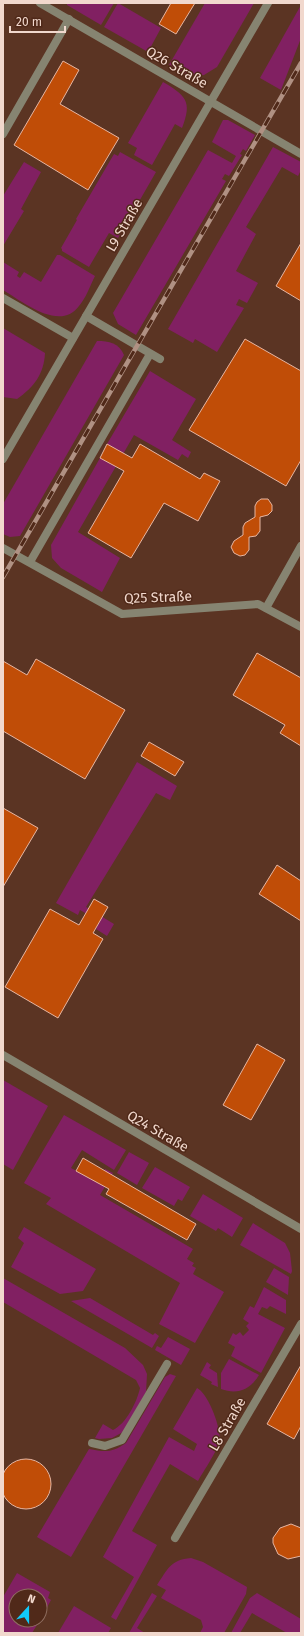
<svg xmlns="http://www.w3.org/2000/svg" width="304" height="1636" viewBox="0 0 304 1636" font-family="'Fira Sans',sans-serif">
	<style>
		.green { fill: #812062 }
		.building { fill: #c04d07; stroke: #e6b5a1 }
		.lines { fill: none; stroke-linecap: round; stroke-linejoin: round }
		.service { stroke: #868471; stroke-width: 8 }
		.rail-casing { stroke: #b09183; stroke-width: 4.5 }
		.rail { stroke: #502919; stroke-width: 3; stroke-dasharray: 9; stroke-linecap: butt }
		.labels { text-anchor: middle; stroke-width: 3; stroke-linejoin: round; paint-order: stroke }
		.street-label { font-size: 14px; fill: #f1d8cd; stroke: #502919 }
	</style>
	<rect width="100%" height="100%" fill="#5b3423"/>
	<g class="green">
		<polygon points="67,3 114,3 101,25 67,5"/>
		<polygon points="118,3 161,28 148,52 104,27"/>
		<polygon points="205,3 254,3 217,67 204,75 189,76 169,65"/>
		<polygon points="301,5 301,38 281,90 260,78"/>
		<path d="M163 82C185 95 193 101 182 128L175 124 152 165 134 155 137 148 128 143Z"/>
		<polygon points="223,120 228,120 255,135 246,151 243,149 240,154 242,155 229,176 225,174 222,179 226,181 136,335 118,324 113,313 208,150 232,163 236,156 212,142"/>
		<polygon points="273,147 301,162 301,170 298,176 282,167 246,227 256,234 236,271 258,283 247,303 239,299 236,305 244,308 217,352 195,339 193,343 168,329"/>
		<polygon points="120,152 156,172 118,238 109,233 89,267 62,251 62,249 61,248 77,220 76,219 114,154 118,156"/>
		<polygon points="24,162 41,172 21,209 24,211 3,246 3,196"/>
		<path d="M57 255H60L95 276C90 286 86 298 79 306 60 332 23 302 3 290V262L19 272 17 276 20 278 24 272 41 282Z"/>
		<path d="M3 328 45 353C44 374 34 387 17 399L3 397Z"/>
		<path d="M97 341C109 341 119 343 124 355L20 536 10 537 3 534V504Z"/>
		<polygon points="150,371 196,399 172,440 191,452 188,458 182,454 178,460 134,435 78,532 120,558 102,592 61,568 52,558 51,545 100,458 106,461 113,448 107,444"/>
		<polygon points="137,762 177,786 170,800 156,793 86,907 114,924 107,936 96,929 98,924 85,917 87,914 80,910 78,915 56,903"/>
		<polygon points="3,1080 48,1106 13,1170 3,1164"/>
		<polygon points="64,1115 126,1150 114,1170 82,1150 71,1168 97,1182 105,1169 113,1173 100,1195 193,1249 187,1259 194,1263 192,1266 196,1268 193,1274 224,1292 195,1343 159,1324 180,1283 46,1204 51,1198 24,1183"/>
		<polygon points="129,1152 149,1163 137,1185 117,1173"/>
		<polygon points="155,1167 190,1187 182,1201 178,1199 174,1206 142,1188"/>
		<polygon points="203,1194 243,1218 232,1237 218,1228 216,1231 190,1216"/>
		<polygon points="253,1223 285,1243 290,1253 292,1271 291,1274 240,1245"/>
		<polygon points="24,1227 96,1269 83,1291 60,1294 11,1267 24,1243 18,1238"/>
		<polygon points="274,1268 289,1277 288,1295 266,1282"/>
		<path d="M3 1278 125 1348 143 1365 147 1374 146 1392 123 1432 112 1438 99 1439 95 1438 103 1424 113 1430C126 1424 137 1402 140 1388L136 1380 3 1302Z"/>
		<polygon points="264,1287 286,1300 286,1314 270,1306 267,1309 262,1307 258,1314 285,1328 261,1373 231,1356 235,1347 228,1343 233,1333 236,1335 240,1332 243,1336 249,1330 246,1326 249,1323 243,1319 250,1306 254,1308"/>
		<polygon points="90,1298 153,1335 155,1333 159,1336 152,1348 71,1301"/>
		<polygon points="168,1337 190,1349 181,1365 155,1350 157,1346 161,1348"/>
		<path d="M229 1359 259 1375C250 1390 237 1395 221 1389V1373Z"/>
		<polygon points="207,1362 211,1365 209,1368 217,1373 218,1387 211,1384 212,1382 200,1375"/>
		<path d="M170 1374 176 1376 71 1557 37 1537 89 1449C105 1452 112 1453 126 1443L165 1377Z"/>
		<path d="M197 1388C208 1393 223 1431 219 1443 217 1451 203 1472 198 1481L170 1464 132 1531 157 1545 116 1620 111 1617 134 1577 103 1557 169 1437 194 1451 197 1444 173 1429Z"/>
		<path d="M191 1558 203 1562 247 1587 246 1594 224 1633H200L203 1627 201 1620 161 1598 166 1590 157 1585C168 1569 170 1560 191 1558Z"/>
		<polygon points="17,1573 50,1592 48,1598 51,1600 40,1620 40,1596 16,1596 16,1620 40,1620 32,1633 3,1633 3,1597"/>
		<polygon points="152,1593 157,1596 137,1628 145,1633 129,1633"/>
		<polygon points="257,1593 301,1619 301,1633 287,1633 252,1613 240,1633 231,1633 250,1598"/>
		<polygon points="74,1606 111,1628 108,1633 58,1633"/>
	</g>
	<g class="building">
		<polygon points="171,3 195,3 176,34 159,24"/>
		<polygon points="63,61 79,70 60,104 119,138 88,190 14,145"/>
		<polygon points="301,243 301,301 276,286"/>
		<polygon points="245,339 301,371 301,460 286,486 189,430"/>
		<polygon points="107,444 132,458 140,444 200,479 204,473 220,481 198,521 164,503 131,558 88,533 124,471 100,458"/>
		<polygon points="261,499 268,499 272,505 272,511 268,515 260,517 260,531 256,536 249,537 249,550 245,555 240,556 234,553 231,547 234,541 243,535 243,527 245,523 255,517 255,506 257,502"/>
		<polygon points="257,653 301,678 301,746 280,733 285,725 233,695"/>
		<polygon points="36,659 125,710 85,779 3,731 3,661 27,675"/>
		<polygon points="149,742 184,762 175,776 141,756"/>
		<polygon points="3,808 38,828 3,887"/>
		<polygon points="277,865 301,881 301,921 259,894"/>
		<polygon points="94,899 108,907 93,933 103,939 58,1018 5,987 50,909 79,925"/>
		<polygon points="257,1044 285,1060 251,1120 223,1105"/>
		<polygon points="83,1158 196,1224 187,1240 106,1194 109,1189 76,1171"/>
		<polygon points="301,1365 301,1426 294,1439 267,1424"/>
		<circle cx="26" cy="1484" r="25"/>
		<polygon points="291,1524 301,1528 301,1556 288,1559 278,1554 273,1543 273,1538 280,1528"/>
	</g>
	<g class="lines">
		<g class="service">
			<polyline points="40,3 301,154"/>
			<polyline points="3,134 69,19"/>
			<polyline points="3,298 73,338"/>
			<polyline points="86,316 160,359"/>
			<polyline points="3,459 268,3"/>
			<polyline points="3,548 122,614 258,604 301,627"/>
			<polyline points="30,562 150,354"/>
			<polyline points="266,608 301,546"/>
			<polyline points="3,1055 301,1229"/>
			<polyline points="92,1443 105,1446 122,1440 167,1364"/>
			<polyline points="175,1538 301,1324"/>
		</g>
		<g class="rail-casing">
			<polyline id="rail" points="3,577 301,63"/>
		</g>
		<use href="#rail" class="rail"/>
	</g>
	<g class="labels">
		<g class="street-label">
			<text transform="translate(177 67) rotate(30)" y="5">Q26 Straße</text>
			<text transform="translate(124 225) rotate(-60)" y="5">L9 Straße</text>
			<text transform="translate(158 597) rotate(-2)" y="5">Q25 Straße</text>
			<text transform="translate(158 1131) rotate(30)" y="5">Q24 Straße</text>
			<text transform="translate(227 1424) rotate(-60)" y="5">L8 Straße</text>
		</g>
	</g>
	<rect width="304" height="1636" fill="none" stroke="#f1d8cd" stroke-width="8"/>
	<g transform="translate(28 1608) rotate(21)"><circle r="19" fill="#502919" stroke="#906f61"/>
	<path d="M0-3L7 15L0 10L-7 15Z" fill="#11cafb"/>
	<text y="-6" font-size="11" font-weight="bold" text-anchor="middle" fill="#f1d8cd">N</text>
	</g>
	<path d="M10 26v6h55v-6" fill="none" stroke="#f1d8cd" stroke-width="2"/>
	<text x="16" y="26" font-size="12" fill="#f1d8cd" stroke="#502919" stroke-width="3" paint-order="stroke">20 m</text>
</svg>
